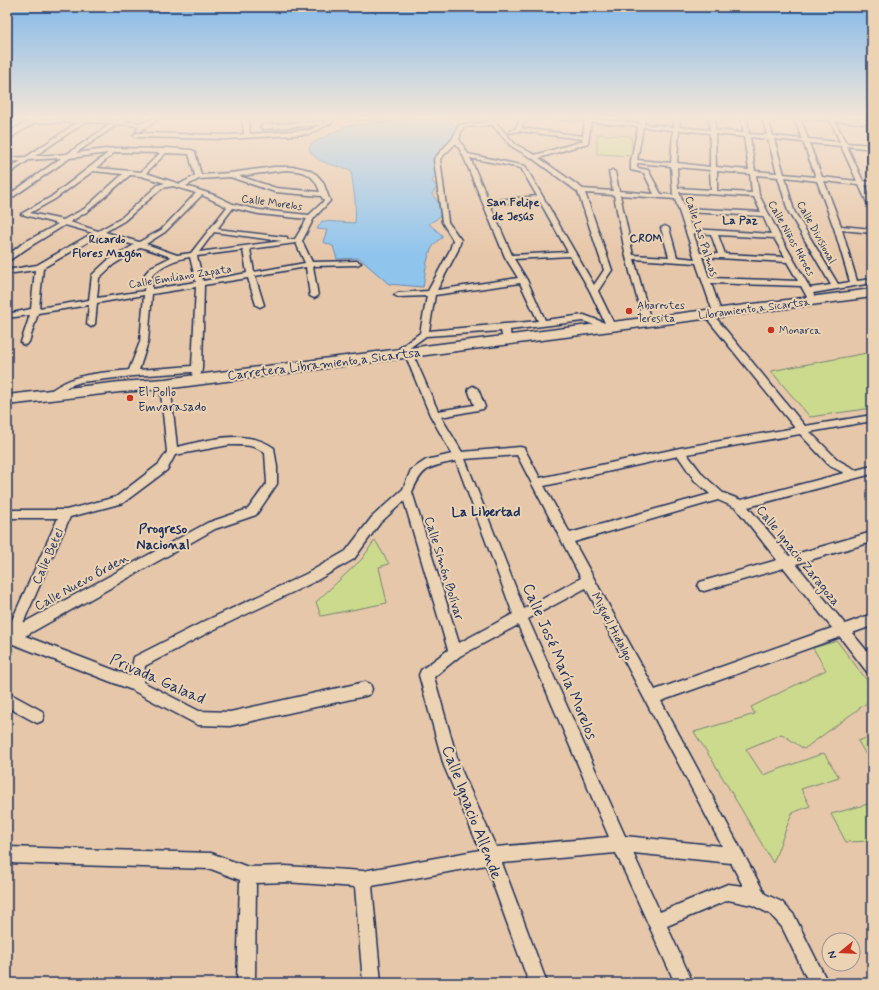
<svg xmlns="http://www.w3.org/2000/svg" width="879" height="990" viewBox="0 0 879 990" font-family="Mynerve,sans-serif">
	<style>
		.green { fill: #ccda8d; stroke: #748476 }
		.water { fill: #8fc4ed; stroke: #6188b4 }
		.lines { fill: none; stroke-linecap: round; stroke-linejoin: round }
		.minor-casing { stroke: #1b2f5e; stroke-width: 3 }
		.primary-casing { stroke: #1b2f5e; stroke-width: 3 }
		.trunk-casing { stroke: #1b2f5e; stroke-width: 3 }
		.minor { fill: #ebd3b3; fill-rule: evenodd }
		.primary { fill: #ebd3b3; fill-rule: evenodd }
		.trunk { fill: #ebd3b3; fill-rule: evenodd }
		.poi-dot { fill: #c8321e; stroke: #ebd3b3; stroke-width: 1.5 }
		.labels { text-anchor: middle; stroke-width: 4; stroke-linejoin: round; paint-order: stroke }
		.far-street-label { font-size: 11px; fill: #1b2f5e; stroke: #ebd3b3 }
		.far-poi-label { font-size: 11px; fill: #1b2f5e; stroke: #ebd3b3; text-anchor: start }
		.far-neighbourhood-label { font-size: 12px; font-weight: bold; fill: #1b2f5e; stroke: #ebd3b3 }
		.street-label { font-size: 13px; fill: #1b2f5e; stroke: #ebd3b3 }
		.poi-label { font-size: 13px; fill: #1b2f5e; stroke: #ebd3b3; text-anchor: start }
		.neighbourhood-label { font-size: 14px; font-weight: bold; fill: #1b2f5e; stroke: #ebd3b3 }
		.near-street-label { font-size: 16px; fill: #1b2f5e; stroke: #ebd3b3 }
	</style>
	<rect width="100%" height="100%" fill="#e7c7a9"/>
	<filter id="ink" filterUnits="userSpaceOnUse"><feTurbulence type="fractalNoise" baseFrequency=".025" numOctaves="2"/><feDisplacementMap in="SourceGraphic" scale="8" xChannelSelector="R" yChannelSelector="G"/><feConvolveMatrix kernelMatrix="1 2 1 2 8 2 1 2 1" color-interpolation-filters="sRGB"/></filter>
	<g filter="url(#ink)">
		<g class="green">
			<polygon points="275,117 300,117 299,121 270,124 269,121 260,122 259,119"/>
			<polygon points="597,134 631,136 633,156 597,154"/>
			<polygon points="872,352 872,408 810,417 771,371"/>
			<polygon points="375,540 389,564 379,567 387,603 321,616 316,602 362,559"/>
			<polygon points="837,641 872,687 872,699 804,749 782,734 746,749 763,775 824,753 839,777 801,789 810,806 792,813 773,863 714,763 694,732 755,714 751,707 826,670 813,648"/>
			<polygon points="872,736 872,765 858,741"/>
			<polygon points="872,803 872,841 846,842 831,814"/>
		</g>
		<path class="water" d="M432 117H444L458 128 454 131 456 133C444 147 430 155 436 176L432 181 437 187 432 194 439 204 442 212 438 218 429 224 442 235V238C426 246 426 271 423 287L389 284 359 258 337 259 333 246 323 242 327 230 317 229 322 221 355 223C357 205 353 187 351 170 336 165 317 164 309 150L311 144 346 126Z"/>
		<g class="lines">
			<g class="minor-casing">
				<g id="minor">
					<path d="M124 117H131L123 121 143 123 155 117H162L139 132 136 130 140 126 118 124 76 153 114 148 163 149 166 148 192 150 195 152 201 175 230 173 274 167H297L309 170 317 175 323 182 330 201 314 218 302 241 312 262 357 261 361 263 357 265 313 266 318 296 314 298 310 296 306 267 255 276 264 305 260 307 256 305 248 278 204 285 202 369 199 381H193L192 372 133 376 81 382 69 386 52 397 47 394 49 392C76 372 97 374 129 370L140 342 144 295 97 303 95 324 91 327 87 324 89 305 38 313 29 342 25 345 22 344 21 342 30 315 7 318V314L31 309 35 270 7 274V270L37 265 93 233 65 225 29 247 7 262V256L23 243 58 224 21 214 51 197 108 153 70 158 7 201V196L61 158 29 160 7 175V170L21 161 7 162V158L26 157 78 122 28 123 25 121 26 120 96 118 116 120ZM85 122 112 123 67 154 35 156ZM115 152 160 153 141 172 97 168ZM166 153 189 154 195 176 180 184 146 173ZM286 170C304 171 314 173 320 192L276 188 239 176ZM93 171 123 174 84 209 63 220 30 213 55 199ZM130 175 141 176 165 183 158 185 120 219 98 231 70 222 88 211ZM230 177 275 192 321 196 324 201 309 215 259 210 233 204 214 195 186 186 199 179ZM173 186 196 193 161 230 139 242 105 232 124 221 162 188ZM202 195 227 207 191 253 177 255 146 244 165 232ZM233 208 259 214 307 219 295 239 287 240V237H284L217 229ZM214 232 282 241 199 252ZM100 235 134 245 107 261 92 275 89 300 39 308 43 268ZM296 243 305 263 254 272 250 249ZM141 247 171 257 151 267 145 274 144 291 97 298 99 278 113 265ZM243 250 247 273 203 281 197 256ZM190 257 196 282 152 289V276C161 265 176 259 190 257ZM196 287 192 366 139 370 148 342 152 294Z"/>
					<polygon points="242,117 248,117 250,134 309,130 320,125 263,129 260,127 263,125 321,121 324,123 330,117 336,117 330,124 310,134 226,139 136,137 133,135 136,133 226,135 244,134"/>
					<polygon points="355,117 381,117 393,119 390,121 358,119"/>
					<path d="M487 117H491L515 144 535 155 583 141 582 139 519 131 510 133V131L516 128 521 117H527L521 128 583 136 585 121 556 119 553 117 586 118V117H592L591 119 638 123 639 117H645L644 124 674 127V117H680L679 127 710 130 709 117H715V130L744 133 741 117H747L749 134 767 135 762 117H768L773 136 802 139 794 117H800L808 139 840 142 830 120 805 119 802 117H834L872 120V124L835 121 846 143 872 145V149L847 146 863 181 872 182V186L865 185 872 200V209L869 207 859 185 824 181 841 226 872 229V233L842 230 857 281 872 279V283L813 293 815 297 811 299H808L801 286 711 283 721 312 717 314 713 312 696 263 634 259 651 322 650 324H644L626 257 614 195 585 193 612 270 598 291 615 326 609 330 583 321 510 330 511 340 507 343 503 340 501 331 426 336 408 349 412 352 438 411 474 405 468 389 473 386 478 389 485 407 483 409 441 417 462 452 520 447 524 448 540 478 680 448 795 428 705 316 704 314 705 312H711L805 426 872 415V421L810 432 838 460 856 470 872 466V474L748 507 789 556 872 532V542L796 564 845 624 872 614V626L852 633 872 657V674L867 672 840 637 661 701 765 894 782 902 794 915 828 983H809L782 927 770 914 752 905 728 900 667 926 693 983H675L616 853 502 863 547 983H529L486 865 372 886 381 983H363L355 887 286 882 256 883 255 983H237L240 880 211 869 7 863V847L211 853 248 867 286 866 363 871 480 850 444 766 419 675 421 670 448 650 404 501 380 523 354 559 314 582 213 630 145 666 143 682 199 711 230 712 365 682 370 684 372 689 370 694 365 696 230 726 198 725 132 690 13 644H7V631L58 518H7V510H66L116 497 159 464 167 452 160 384 165 381 170 384 177 447C207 440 247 428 274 448L277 467V484L256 515 215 529 25 636 130 676 134 657 203 622 306 574 346 551 372 517 403 489 411 470 426 460 452 454 430 415 404 352 397 356 393 353 420 333 427 296 398 297 394 295 398 293 428 291 450 250 453 240 442 222 434 159 453 138 459 125 489 122ZM591 122 638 126 631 161V170L644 173 654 194 619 191 615 172 612 170 609 172 613 191 583 189 539 158 588 143ZM492 125 511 146 532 158 578 192 604 270 594 285 525 166 468 154 459 139 463 127ZM643 127 673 130 671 163 637 160ZM679 130 710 133V167L677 163ZM715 134 744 137 749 170 716 167ZM750 137 768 139 777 173 755 171ZM774 139 803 142 816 177 784 174ZM456 143 463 155 505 257 518 278 437 290 458 250 461 240 448 222 440 159ZM809 143 841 146 857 181 822 177ZM470 158 521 168 537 196 489 201ZM637 163 671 166 673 195 661 194 648 170 637 168ZM677 167 710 170 711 190 678 188ZM717 171 750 174 752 193 717 191ZM756 175 778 177 788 211 831 285 810 288 780 236 759 195ZM785 177 817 181 834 228 850 282 838 284 794 211ZM679 192 754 197 761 212 685 208ZM620 195 675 199 695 259 677 257 669 228 665 226 661 228 669 257 633 255ZM539 200 568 252 512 255 490 205ZM686 212 763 216 771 234 692 229ZM693 233 711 234 718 254 700 253ZM718 235 774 238 785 257 725 254ZM570 256 590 291 605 323 584 315 545 320 527 280 514 259ZM702 257 787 262 798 281 709 278ZM520 283 538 321 429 331 435 295ZM800 434 830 466 844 473 741 500 723 493 703 475 687 454ZM229 445C242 445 254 444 265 453L267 483 248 509 207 523 23 623 70 517 123 503 167 470 175 455ZM517 455 581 578 524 609 465 459ZM678 456 695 481 710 494 570 533 544 486ZM456 461 513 614 459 643 412 492C423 466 430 467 456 461ZM718 500 736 508 777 560 700 582 698 586 700 590 704 591 784 568 832 628 655 690 574 542ZM586 588 722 846 625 836 528 619ZM518 625 609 837 496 847 459 765 434 677 460 656ZM633 853 731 863 743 886 728 884 660 912Z"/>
					<polygon points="7,692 42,711 44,716 42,721 37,723 7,707"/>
				</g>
			</g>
			<g class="primary-casing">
				<polygon id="primary" points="872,289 872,297 165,389 120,392 7,405 7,395 120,382 165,379"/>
			</g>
			<g class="trunk-casing">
				<polygon id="trunk" points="34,117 44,117 7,140 7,133"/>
			</g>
			<use href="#minor" class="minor"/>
			<use href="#primary" class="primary"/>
			<use href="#trunk" class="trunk"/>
		</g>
	</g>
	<linearGradient id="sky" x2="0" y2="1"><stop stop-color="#84baea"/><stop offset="0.46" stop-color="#f4e6d8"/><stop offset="1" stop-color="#f4e6d8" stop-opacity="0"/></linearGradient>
	<rect width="879" height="255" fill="url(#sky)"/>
	<g class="poi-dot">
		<circle cx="629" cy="311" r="4"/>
		<circle cx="771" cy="330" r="4"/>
		<circle cx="130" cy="398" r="4"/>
	</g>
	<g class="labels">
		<g class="far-street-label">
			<text transform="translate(272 202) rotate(8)" y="4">Calle Morelos</text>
			<text transform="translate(817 232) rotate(61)" y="4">Calle Divisional</text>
			<text transform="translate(702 236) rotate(72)" y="4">Calle Las Palmas</text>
			<text transform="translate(792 238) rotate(61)" y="4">Calle Niños Héroes</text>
			<text transform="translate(180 276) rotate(-9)" y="4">Calle Emiliano Zapata</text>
			<text transform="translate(754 308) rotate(-7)" y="4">Libramiento a Sicartsa</text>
		</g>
		<g class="far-poi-label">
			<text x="637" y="309">Abarrotes<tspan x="637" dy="13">Teresita</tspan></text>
			<text x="779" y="334">Monarca</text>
		</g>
		<g class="far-neighbourhood-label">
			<text x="513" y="206">San Felipe<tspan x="513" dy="14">de Jesús</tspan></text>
			<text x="740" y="224">La Paz</text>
			<text x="646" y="242">CROM</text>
			<text x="107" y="243">Ricardo<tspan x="107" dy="14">Flores Magón</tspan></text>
		</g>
		<g class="street-label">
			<text transform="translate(324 363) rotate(-7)" y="5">Carretera Libramiento a Sicartsa</text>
			<text transform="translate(799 555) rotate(51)" y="5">Calle Ignacio Zaragoza</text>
			<text transform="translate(47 556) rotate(-66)" y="5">Calle Betel</text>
			<text transform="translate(445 568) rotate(73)" y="5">Calle Simón Bolívar</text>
			<text transform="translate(81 581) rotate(-29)" y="5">Calle Nuevo Órden</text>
			<text transform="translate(613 626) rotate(62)" y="5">Miguel Hidalgo</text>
		</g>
		<g class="poi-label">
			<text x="138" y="396">El Pollo<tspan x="138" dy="15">Emvarasado</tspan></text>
		</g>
		<g class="neighbourhood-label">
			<text x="486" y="516">La Libertad</text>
			<text x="163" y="533">Progreso<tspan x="163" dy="16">Nacional</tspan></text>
		</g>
		<g class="near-street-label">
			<text transform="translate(561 661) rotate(67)" y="6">Calle José María Morelos</text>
			<text transform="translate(158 678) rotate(24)" y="6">Privada Galaad</text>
			<text transform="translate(473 812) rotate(69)" y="6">Calle Ignacio Allende</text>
		</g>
	</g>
	<rect width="879" height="990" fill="none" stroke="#ebd3b3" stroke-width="24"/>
	<rect x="12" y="12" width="855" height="966" fill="none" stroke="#1b2f5e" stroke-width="1.5" filter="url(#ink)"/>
	<g transform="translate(841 952) rotate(252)"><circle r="19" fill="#ebd3b3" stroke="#989191"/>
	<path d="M0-3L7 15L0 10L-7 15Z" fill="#c8321e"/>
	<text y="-6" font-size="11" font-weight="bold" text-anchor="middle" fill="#1b2f5e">N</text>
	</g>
</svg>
